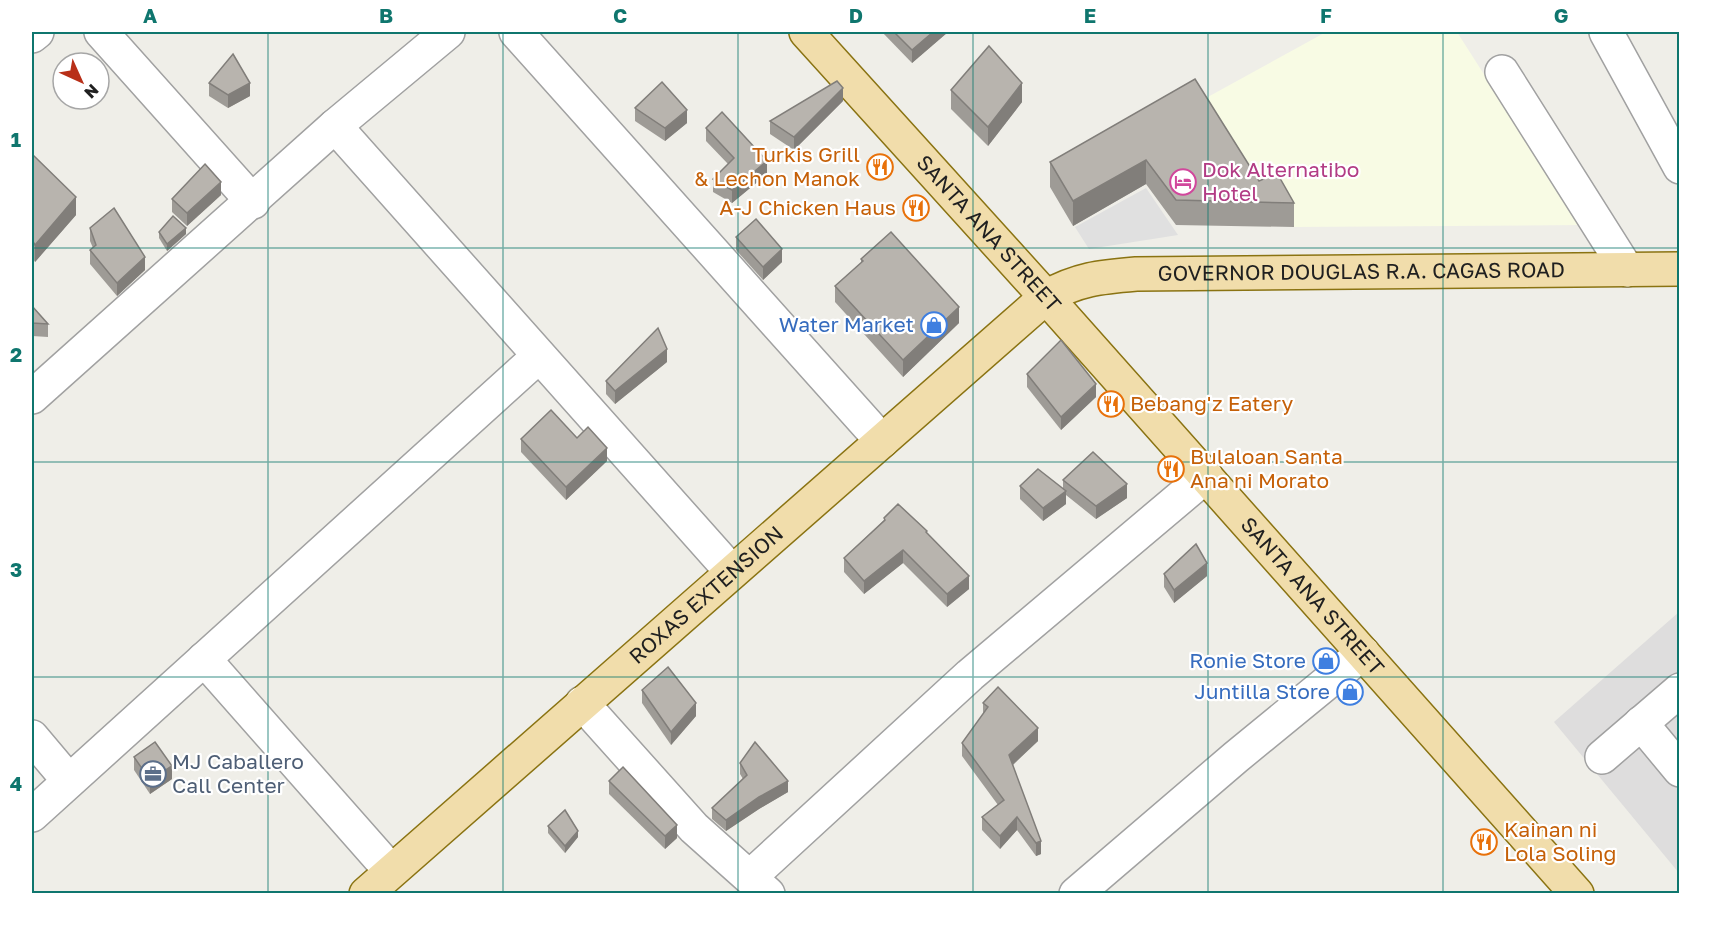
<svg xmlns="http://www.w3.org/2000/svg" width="1711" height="925" viewBox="0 0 1711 925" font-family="'Golos Text',sans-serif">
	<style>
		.residential { fill: #dedddd }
		.education { fill: #f8fbe4 }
		.parking { fill: #e0e0e0 }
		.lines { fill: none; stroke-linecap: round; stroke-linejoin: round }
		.minor-casing { stroke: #a1a1a1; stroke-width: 36 }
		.major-casing { stroke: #8a7312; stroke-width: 36 }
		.minor { stroke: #fff; stroke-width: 33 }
		.major { stroke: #f1ddab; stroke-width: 33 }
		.wall { fill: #9e9b96 }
		.shaded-wall { fill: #817e7a }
		.building { fill: #b8b4ae; stroke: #817e7a; stroke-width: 1.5 }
		.grid { fill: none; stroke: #0f766e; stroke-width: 1.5; stroke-opacity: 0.55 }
		.labels { text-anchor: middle; stroke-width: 4.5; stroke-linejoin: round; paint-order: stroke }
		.food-label { font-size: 21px; fill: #c56008; stroke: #fff; text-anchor: start }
		.hotel-label { font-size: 21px; fill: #b23c85; stroke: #fff; text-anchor: start }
		.street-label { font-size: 21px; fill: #202020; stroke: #fff }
		.shop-label { font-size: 21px; fill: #366cbe; stroke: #fff; text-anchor: end }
		.service-label { font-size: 21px; fill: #4e5e75; stroke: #fff; text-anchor: start }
		.neatline { fill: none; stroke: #0f766e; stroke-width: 2 }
		.grid-label { font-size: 20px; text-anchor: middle; font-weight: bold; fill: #0f766e }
	</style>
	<rect width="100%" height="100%" fill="#efeee8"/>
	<polygon class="residential" points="1679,612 1679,873 1554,722"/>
	<polygon class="education" points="1326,32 1457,32 1580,225 1294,227 1277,198 1259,206 1195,104"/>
	<polygon class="parking" points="1146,188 1178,235 1089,249 1075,227"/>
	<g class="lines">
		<g class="minor-casing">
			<g id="minor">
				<polyline points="101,32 253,202"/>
				<polyline points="516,32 882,441"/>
				<polyline points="1606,32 1680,167"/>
				<polyline points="32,36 37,32"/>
				<polyline points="1502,72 1627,270"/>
				<polyline points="335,126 732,572"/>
				<polyline points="32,397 335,126 448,32"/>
				<polyline points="204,659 391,871"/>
				<polyline points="582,703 694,828 768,894"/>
				<polyline points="1641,723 1680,770"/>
				<polyline points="32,737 69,781"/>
				<polyline points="1602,757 1680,690"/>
				<polyline points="32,815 539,356"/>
				<polyline points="750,877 970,675 1206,476"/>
				<polyline points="1076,894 1236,757 1363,653"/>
			</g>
		</g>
		<g class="major-casing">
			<g id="major">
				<path id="s1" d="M806 32 1046 297 1577 894"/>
				<path id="s2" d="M366 894 1046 297C1078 279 1100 277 1136 274L1680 269"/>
			</g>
		</g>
		<use href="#minor" class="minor"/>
		<use href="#major" class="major"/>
	</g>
	<g class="wall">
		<polygon points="882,32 948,32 912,63"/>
		<polygon points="1195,79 1259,181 1294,203 1294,227 1176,225 1146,184 1073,226 1050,187 1050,162"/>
		<polygon points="209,83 250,96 228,108 209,96"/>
		<polygon points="951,90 1022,102 988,146 951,109"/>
		<polygon points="843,101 794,150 770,134 770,121"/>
		<polygon points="635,108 687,123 665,141 635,121"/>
		<polygon points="706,128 767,174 732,203 713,192 713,179 728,164 706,141"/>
		<polygon points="32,154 76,215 35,262 32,257"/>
		<polygon points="221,195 187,226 172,212 172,199"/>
		<polygon points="90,228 145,270 117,296 90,264 90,250 93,248 90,241"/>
		<polygon points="159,232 186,234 167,251 159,238"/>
		<polygon points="736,237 782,262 763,280 736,250"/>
		<polygon points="861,259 959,323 903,377 835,302 835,286 861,263"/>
		<polygon points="32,306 48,324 48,337 32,336"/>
		<polygon points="667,362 615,404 606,394 606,381"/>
		<polygon points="1027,374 1096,397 1061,430 1027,387"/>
		<polygon points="577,438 607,461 566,500 521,452 521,439"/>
		<polygon points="1063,480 1127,498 1096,519 1066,495 1066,504 1043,521 1020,499 1020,486 1063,488"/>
		<polygon points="884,518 927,533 969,589 947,607 903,563 864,594 844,572 844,558 884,520"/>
		<polygon points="1164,574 1207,576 1174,603 1164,587"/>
		<polygon points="642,690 696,716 671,745 642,703"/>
		<polygon points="983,703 1038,741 1013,765 1041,854 1036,856 1017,830 1000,849 982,830 982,817 998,805 962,756 962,743 983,714"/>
		<polygon points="134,757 172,779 150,794 134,770"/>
		<polygon points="740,763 788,792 759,809 726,831 712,819 712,808 743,779 740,774"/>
		<polygon points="609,781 677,838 665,849 609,794"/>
		<polygon points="548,826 578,837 565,853 548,833"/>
	</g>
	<g class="shaded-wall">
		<polygon points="933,32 948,32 912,63 912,50"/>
		<polygon points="250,83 250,96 228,108 228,95"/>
		<polygon points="1022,83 1022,102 988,146 988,127"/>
		<polygon points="843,88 843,101 794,150 794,137"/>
		<polygon points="687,110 687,123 665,141 665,128"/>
		<polygon points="1146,160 1146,184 1073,226 1073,201"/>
		<polygon points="767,161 767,174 732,203 732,190"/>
		<polygon points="221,182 221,195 187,226 187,213"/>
		<polygon points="76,197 76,215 35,262 35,245"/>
		<polygon points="186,228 186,234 167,251 167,244"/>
		<polygon points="782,249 782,262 763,280 763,267"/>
		<polygon points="145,257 145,270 117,296 117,283"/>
		<polygon points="959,307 959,323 903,377 903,360"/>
		<polygon points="667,349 667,362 615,404 615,391"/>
		<polygon points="1096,384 1096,397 1061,430 1061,417"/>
		<polygon points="607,448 607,461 566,500 566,487"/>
		<polygon points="1127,484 1127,498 1096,519 1096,506"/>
		<polygon points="1066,491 1066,504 1043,521 1043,508"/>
		<polygon points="903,550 903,563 864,594 864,581"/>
		<polygon points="1207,563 1207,576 1174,603 1174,590"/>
		<polygon points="969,576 969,589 947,607 947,594"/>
		<polygon points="696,703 696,716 671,745 671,732"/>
		<polygon points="1038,728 1038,741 1009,768 1009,755"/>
		<polygon points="172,766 172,779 150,794 150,780"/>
		<polygon points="788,781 788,792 759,809 726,831 726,820 759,797"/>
		<polygon points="1017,817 1017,830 1000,849 1000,836"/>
		<polygon points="677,825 677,838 665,849 665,836"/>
		<polygon points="578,831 578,837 565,853 565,846"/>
		<polygon points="1041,841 1041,854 1036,856 1036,843"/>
	</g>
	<g class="building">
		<polygon points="894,32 933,32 912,50"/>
		<polygon points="989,46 1022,83 988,127 951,90"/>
		<polygon points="233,54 250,83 228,95 209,83"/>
		<polygon points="1195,79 1259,181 1277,173 1294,203 1176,200 1146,160 1073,201 1050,162"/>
		<polygon points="837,81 843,88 794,137 770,121"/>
		<polygon points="662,82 687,110 665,128 635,108"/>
		<polygon points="722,112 767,161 732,190 713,179 734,158 706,128"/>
		<polygon points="32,154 76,197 35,245 32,240"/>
		<polygon points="205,164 221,182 187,213 172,199"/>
		<polygon points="114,208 145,257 117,283 90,250 96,245 90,228"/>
		<polygon points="173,216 186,228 167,244 159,232"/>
		<polygon points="756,219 782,249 763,267 736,237"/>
		<polygon points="891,232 959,307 903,360 835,286 863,261 861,259"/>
		<polygon points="32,306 48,324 32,323"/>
		<polygon points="658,328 667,349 615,391 606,381"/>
		<polygon points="1061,340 1096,384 1061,417 1027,374"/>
		<polygon points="551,410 577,438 588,427 607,448 566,487 521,439"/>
		<polygon points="1093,452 1127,484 1096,506 1063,480"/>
		<polygon points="1038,469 1066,491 1043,508 1020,486"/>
		<polygon points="898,504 927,531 926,532 969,576 947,594 903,550 864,581 844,558 885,520 884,518"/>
		<polygon points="1196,544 1207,563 1174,590 1164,574"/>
		<polygon points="668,667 696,703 671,732 642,690"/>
		<polygon points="998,687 1038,728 1009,755 1041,841 1036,843 1017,817 1000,836 982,817 1004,800 962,743 988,707 983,703"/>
		<polygon points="155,742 172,766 150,780 134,757"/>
		<polygon points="755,742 788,781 759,797 726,820 712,808 747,775 740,763"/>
		<polygon points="623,767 677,825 665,836 609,781"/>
		<polygon points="565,810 578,831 565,846 548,826"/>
	</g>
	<path class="grid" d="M268 32V894M503 32V894M738 32V894M973 32V894M1208 32V894M1443 32V894M32 248H1680M32 462H1680M32 677H1680"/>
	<defs>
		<g id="restaurant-ring" transform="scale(1.35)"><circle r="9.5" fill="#fff" stroke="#e8710a" stroke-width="1.5"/><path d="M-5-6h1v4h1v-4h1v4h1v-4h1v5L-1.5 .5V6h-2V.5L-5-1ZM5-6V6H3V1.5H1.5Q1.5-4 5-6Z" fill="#e8710a"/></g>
		<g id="hotel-ring" transform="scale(1.35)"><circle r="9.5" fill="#fff" stroke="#d1479c" stroke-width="1.5"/><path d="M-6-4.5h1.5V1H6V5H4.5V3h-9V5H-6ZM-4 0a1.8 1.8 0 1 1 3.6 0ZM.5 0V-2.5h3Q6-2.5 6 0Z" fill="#d1479c"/></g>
		<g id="shop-ring" transform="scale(1.35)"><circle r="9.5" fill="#fff" stroke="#3f7fe0" stroke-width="1.5"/><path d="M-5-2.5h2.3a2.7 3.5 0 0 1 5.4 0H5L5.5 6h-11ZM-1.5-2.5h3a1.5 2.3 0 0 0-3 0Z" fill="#3f7fe0"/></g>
		<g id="office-ring" transform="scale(1.35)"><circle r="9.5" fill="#fff" stroke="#5c6f8a" stroke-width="1.5"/><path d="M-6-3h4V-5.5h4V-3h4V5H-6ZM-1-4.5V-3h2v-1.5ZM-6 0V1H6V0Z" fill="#5c6f8a"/></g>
	</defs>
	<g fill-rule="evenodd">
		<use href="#restaurant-ring" x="880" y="167"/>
		<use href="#hotel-ring" x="1183" y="182"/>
		<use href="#restaurant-ring" x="916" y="208"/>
		<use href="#shop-ring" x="934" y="325"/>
		<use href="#restaurant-ring" x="1111" y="404"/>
		<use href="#restaurant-ring" x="1171" y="469"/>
		<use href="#shop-ring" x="1326" y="661"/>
		<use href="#shop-ring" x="1350" y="692"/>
		<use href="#office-ring" x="153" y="774"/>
		<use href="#restaurant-ring" x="1484" y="842"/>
	</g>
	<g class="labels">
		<g class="food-label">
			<text x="860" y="162" text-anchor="end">Turkis Grill<tspan x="860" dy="24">&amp; Lechon Manok</tspan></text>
			<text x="896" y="215" text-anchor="end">A-J Chicken Haus</text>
			<text x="1130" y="411">Bebang'z Eatery</text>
			<text x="1190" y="464">Bulaloan Santa<tspan x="1190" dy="24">Ana ni Morato</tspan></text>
			<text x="1504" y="837">Kainan ni<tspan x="1504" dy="24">Lola Soling</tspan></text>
		</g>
		<g class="hotel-label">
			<text x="1202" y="177">Dok Alternatibo<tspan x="1202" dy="24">Hotel</tspan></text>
		</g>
		<g class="street-label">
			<text dy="7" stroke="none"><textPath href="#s1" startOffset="272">SANTA ANA STREET</textPath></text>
			<text dy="7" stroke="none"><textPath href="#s2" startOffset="1224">GOVERNOR DOUGLAS R.A. CAGAS ROAD</textPath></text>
			<text dy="7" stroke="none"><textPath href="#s2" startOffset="453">ROXAS EXTENSION</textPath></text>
			<text dy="7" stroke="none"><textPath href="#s1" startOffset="758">SANTA ANA STREET</textPath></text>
		</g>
		<g class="shop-label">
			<text x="914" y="332">Water Market</text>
			<text x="1306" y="668">Ronie Store</text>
			<text x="1330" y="699">Juntilla Store</text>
		</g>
		<g class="service-label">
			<text x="172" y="769">MJ Caballero<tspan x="172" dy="24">Call Center</tspan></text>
		</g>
	</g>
	<rect width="1711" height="925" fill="none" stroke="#ffffff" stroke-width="66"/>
	<g transform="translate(81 81) rotate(135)"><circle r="28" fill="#ffffff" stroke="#a6a6a6" stroke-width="1.5"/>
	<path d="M0-4.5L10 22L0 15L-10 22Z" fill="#b82f18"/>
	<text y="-9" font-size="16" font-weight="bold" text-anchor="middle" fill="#202020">N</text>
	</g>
	<rect x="33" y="33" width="1645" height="859" class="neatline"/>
	<g class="grid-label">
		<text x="150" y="23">A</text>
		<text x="386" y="23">B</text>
		<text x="620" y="23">C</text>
		<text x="856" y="23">D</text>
		<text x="1090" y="23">E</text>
		<text x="1326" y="23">F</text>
		<text x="1561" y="23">G</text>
		<text x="16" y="147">1</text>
		<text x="16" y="362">2</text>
		<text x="16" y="577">3</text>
		<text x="16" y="791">4</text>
	</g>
</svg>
